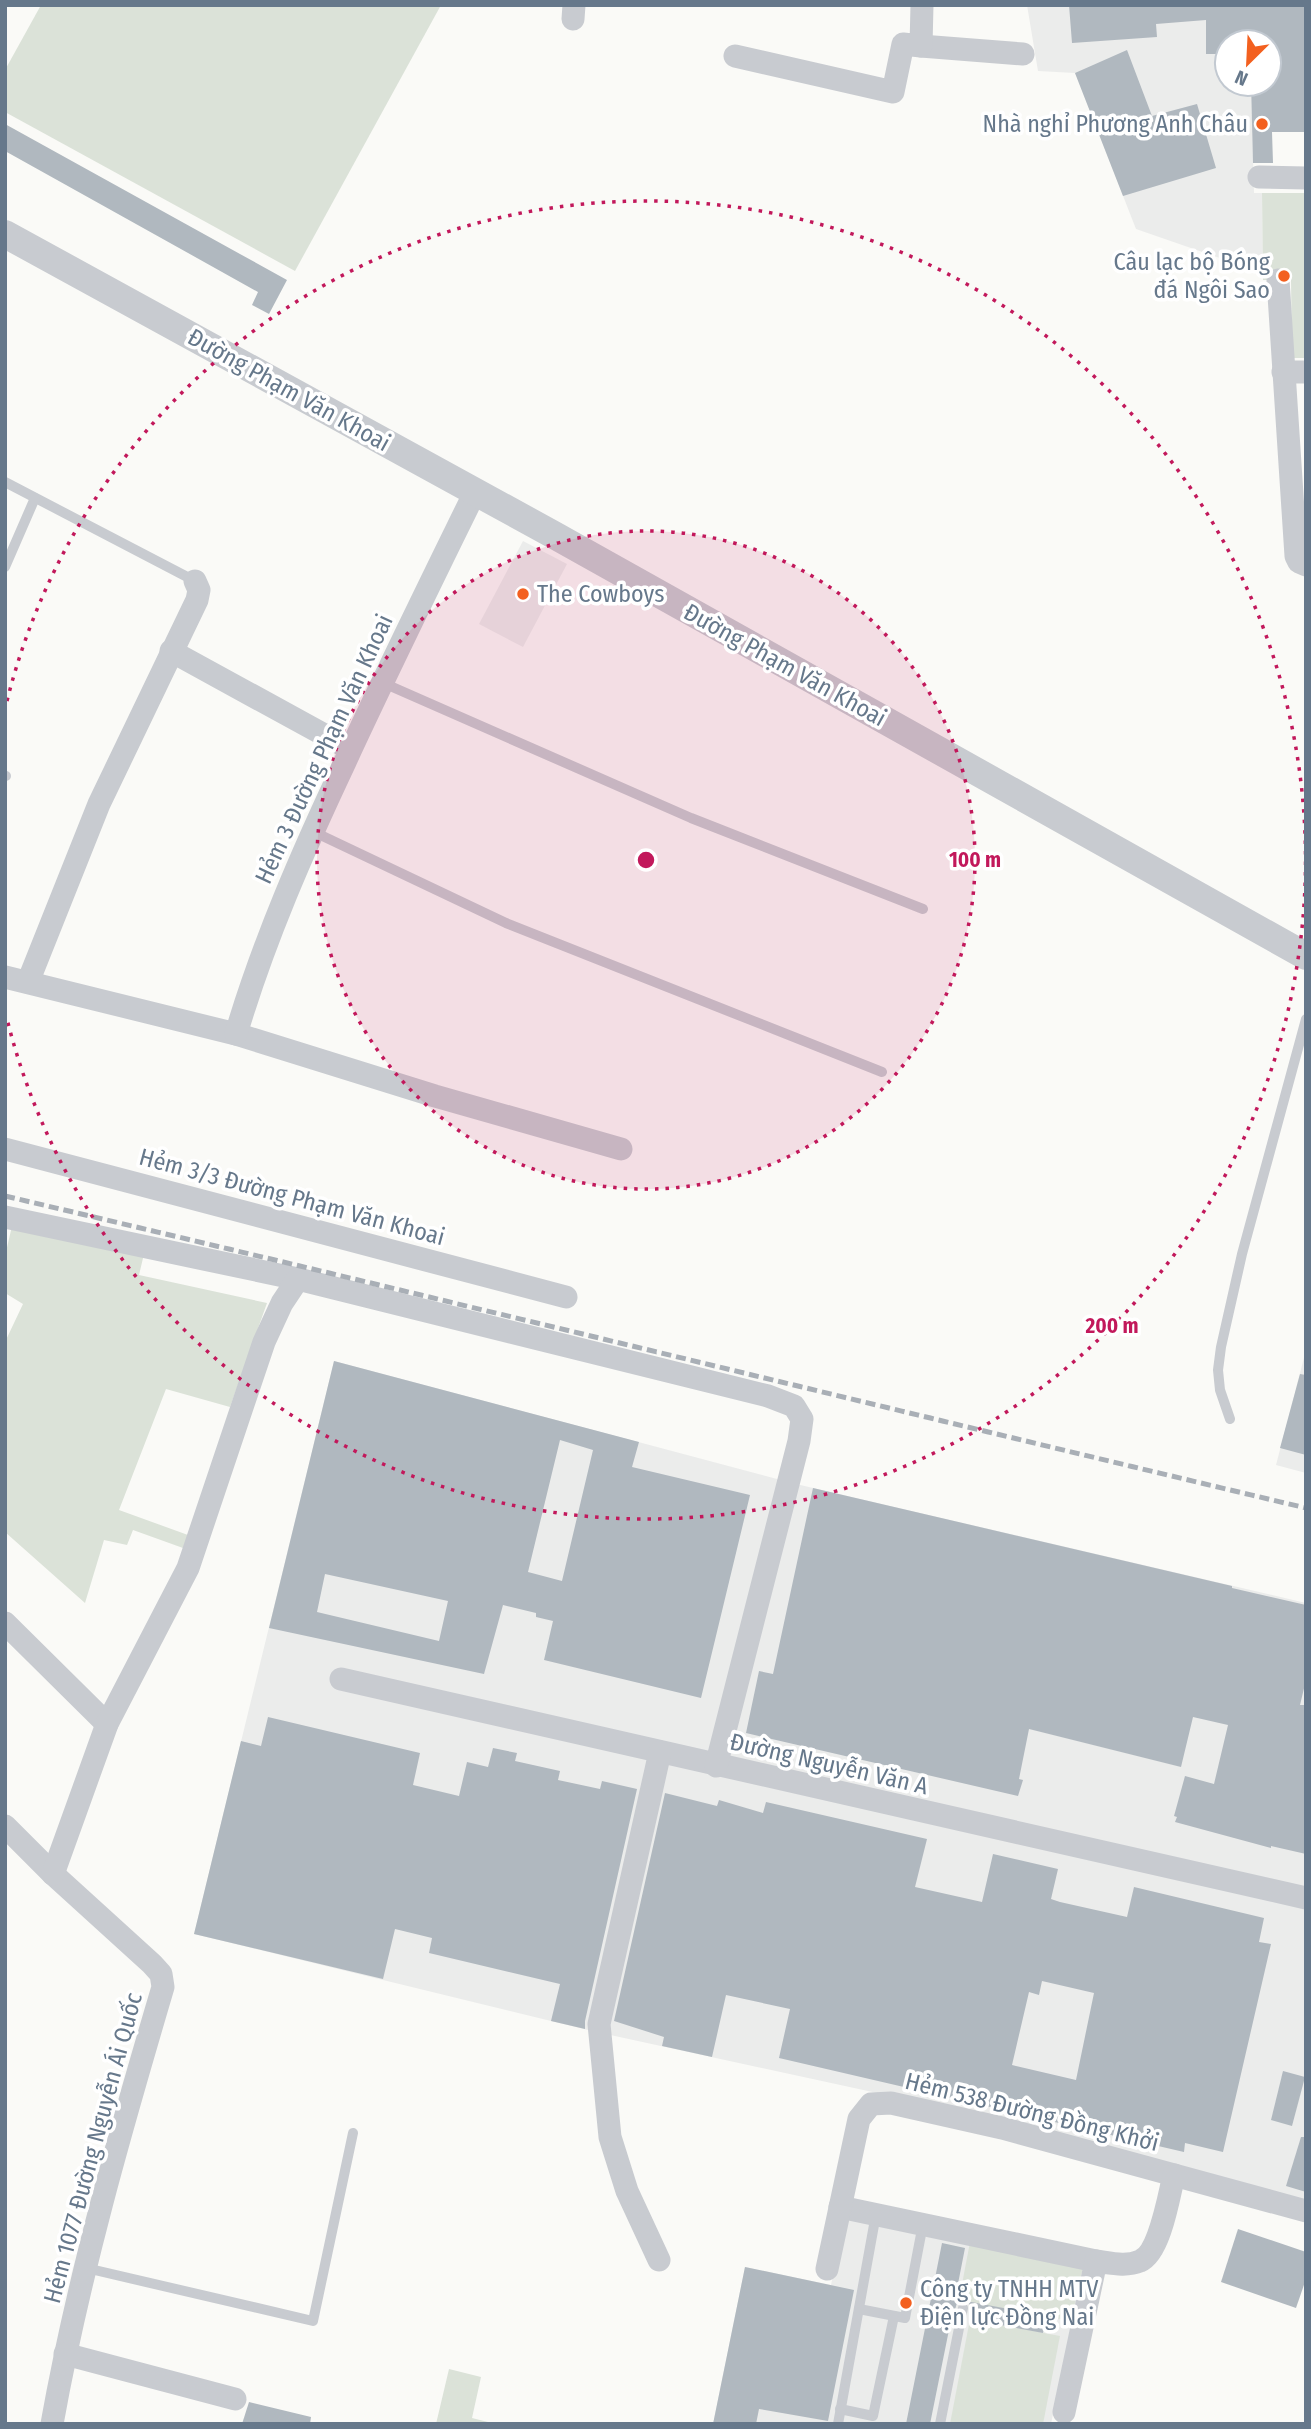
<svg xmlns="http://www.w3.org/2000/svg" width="1311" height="2429" viewBox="0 0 1311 2429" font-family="'Fira Sans Condensed',sans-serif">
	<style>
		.built { fill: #ebeceb }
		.green { fill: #dbe2d8 }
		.building { fill: #b0b8bf; fill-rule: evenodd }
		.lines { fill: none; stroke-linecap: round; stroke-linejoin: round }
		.service { stroke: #c8cbd0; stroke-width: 10 }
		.minor { stroke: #c8cbd0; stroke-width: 23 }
		.tertiary { stroke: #c8cbd0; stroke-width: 28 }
		.rail { stroke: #a9afb6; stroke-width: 5; stroke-dasharray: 10 5; stroke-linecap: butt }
		.ring { fill: none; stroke: #c2185b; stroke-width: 3.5; stroke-dasharray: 3.5 7 }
		.poi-dot { fill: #f3601f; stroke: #fff; stroke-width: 2.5 }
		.labels { text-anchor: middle; stroke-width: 7; stroke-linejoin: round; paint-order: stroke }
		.poi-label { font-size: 24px; fill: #66788b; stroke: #fff; text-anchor: end }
		.street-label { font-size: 24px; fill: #66788b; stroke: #fff }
		.centre { fill: #c2185b; stroke: #fff; stroke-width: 3.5 }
		.ring-label { font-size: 21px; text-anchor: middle; font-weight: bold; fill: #c2185b; stroke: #fff; stroke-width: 7; stroke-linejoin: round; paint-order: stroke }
	</style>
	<rect width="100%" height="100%" fill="#fafaf7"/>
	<g class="built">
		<polygon points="1027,5 1250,5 1227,42 1227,84 1251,84 1254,193 1262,193 1263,273 1136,229 1075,73 1038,71"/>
		<polygon points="523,541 567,564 523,647 479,624"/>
		<polygon points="1306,1350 1306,1473 1276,1465"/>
		<polygon points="334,1361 796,1484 1306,1603 1306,2202 891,2096 592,2031 194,1934"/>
		<polygon points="845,2215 1083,2267 1051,2424 713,2424 745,2267 831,2285"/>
	</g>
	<g class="green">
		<polygon points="41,5 441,5 295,271 5,112 5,70"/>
		<polygon points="1262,193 1306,193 1306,358 1292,358 1291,280 1263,280"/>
		<polygon points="12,1226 144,1254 139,1275 267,1303 230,1407 166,1389 119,1510 188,1535 183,1548 133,1530 127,1545 104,1540 85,1603 5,1532 5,1342 23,1304 5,1293 5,1256"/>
		<polygon points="970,2242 1083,2267 1071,2321 959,2300"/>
		<polygon points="970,2319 1060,2336 1043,2424 950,2424"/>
		<polygon points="449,2369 481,2377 472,2418 496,2424 436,2424"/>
	</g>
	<g class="building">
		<polygon points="1069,5 1306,5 1306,132 1272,132 1273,163 1253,163 1251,84 1269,84 1269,42 1227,42 1227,54 1206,54 1206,20 1156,24 1157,37 1072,43"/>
		<polygon points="1127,50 1152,116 1197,104 1216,168 1123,196 1075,73"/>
		<polygon points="5,124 287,280 269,314 252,305 258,292 5,151"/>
		<path d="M334 1361 639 1442 632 1467 750 1495 701 1698 544 1660 553 1621 536 1617V1613L503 1605 484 1674 269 1628ZM560 1440 593 1450 562 1581 528 1572ZM325 1574 448 1601 439 1641 317 1612Z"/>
		<polygon points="1300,1374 1306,1375 1306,1455 1280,1448"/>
		<polygon points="813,1488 1232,1586 1232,1588 1306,1605 1306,1680 1300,1705 1306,1705 1306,1854 1271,1846 1271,1848 1175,1822 1177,1817 1174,1816 1185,1776 1214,1784 1228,1725 1193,1717 1181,1767 1029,1729 1019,1779 1023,1780 1018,1796 746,1733 759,1671 773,1674"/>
		<polygon points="268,1717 420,1753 413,1785 459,1796 467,1762 488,1767 493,1748 517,1753 515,1761 560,1771 558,1780 600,1789 602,1781 637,1789 585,2021 585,2029 551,2021 560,1984 429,1953 432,1938 395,1929 383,1979 194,1934 241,1741 261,1746"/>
		<path d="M665 1793 717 1806 719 1800 763 1813 766 1802 927 1839 915 1887 982 1902 993 1854 1058 1869 1051 1899 1060 1902 1127 1917 1134 1887 1264 1918 1259 1942 1271 1944 1223 2152 1185 2143 1184 2152 779 2058 790 2009 726 1995 712 2057 662 2046 664 2037 614 2021ZM1042 1981 1094 1993 1076 2080 1012 2065 1029 1992 1039 1995Z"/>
		<polygon points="1283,2071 1305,2077 1292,2126 1271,2120"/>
		<polygon points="1301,2137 1306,2137 1306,2192 1286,2186"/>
		<polygon points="1238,2229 1306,2252 1306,2279 1296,2308 1221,2282"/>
		<polygon points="942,2243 965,2248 955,2299 963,2300 957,2303 953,2316 952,2315 930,2424 906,2424"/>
		<polygon points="745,2267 854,2290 828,2421 759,2409 756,2424 713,2424"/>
		<polygon points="966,2301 1046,2316 1043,2333 969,2319 971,2306"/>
		<polygon points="249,2402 311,2417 310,2424 242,2424"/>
	</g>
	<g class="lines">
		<g class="service">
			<polyline points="5,482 195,581"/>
			<polyline points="5,567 35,498"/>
			<polyline points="381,682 691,818 923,909"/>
			<polyline points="5,776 6,776"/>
			<polyline points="312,831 506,923 882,1072"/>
			<polyline points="1230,1419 1220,1390 1218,1370 1221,1347 1242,1254 1306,1019"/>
			<polyline points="86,2268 313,2321 353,2133"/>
			<polyline points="859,2309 905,2318 923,2224"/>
			<polyline points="840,2409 873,2416 894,2316"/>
			<polyline points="838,2424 876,2214"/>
			<polyline points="940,2424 963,2308"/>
		</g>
		<g class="minor">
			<polyline points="573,19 574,5"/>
			<polyline points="921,46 1023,54"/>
			<polyline points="735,56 893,92 903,44 921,46 922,5"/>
			<polyline points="1259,177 1306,178"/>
			<polyline points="1278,280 1296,556 1299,562 1306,565"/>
			<polyline points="1283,372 1306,372"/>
			<polyline points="171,651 350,749"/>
			<polyline points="5,977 236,1034 435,1096 621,1149"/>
			<polyline points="28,982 99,804 197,600 199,590 195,581"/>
			<path d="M236 1034C264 940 303 851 345 762 387 671 431 582 475 492"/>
			<polyline points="5,1149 566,1297"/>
			<polyline points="5,1217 298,1279"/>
			<polyline points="5,1623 107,1724"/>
			<polyline points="341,1679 1306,1898"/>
			<path d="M5 1826 53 1874 152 1964 161 1974 163 1987C121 2129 78 2278 52 2424"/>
			<polyline points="53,1874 107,1724 188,1568 264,1342 282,1303 298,1279 768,1396 794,1406 802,1419 799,1441 716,1766"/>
			<polyline points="840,2207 1096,2261"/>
			<polyline points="659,2260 627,2191 610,2137 599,2024 660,1752"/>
			<polyline points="827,2269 859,2119 871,2104 891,2103 1002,2128 1306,2211"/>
			<polyline points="65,2354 235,2399"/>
			<path d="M1064 2412 1096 2261C1111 2263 1126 2267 1140 2261 1160 2253 1169 2195 1174 2175"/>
		</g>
		<polyline class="tertiary" points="5,234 554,535 1306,956"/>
		<path class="rail" d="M5 1196C439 1298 872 1405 1306 1508"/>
	</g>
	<circle cx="646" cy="860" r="329" fill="#c2185b" fill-opacity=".12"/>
	<g class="ring">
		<circle cx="646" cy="860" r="329"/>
		<path d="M7 701A659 659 0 1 1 7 1019"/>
	</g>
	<g class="poi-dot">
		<circle cx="1262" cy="124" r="7"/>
		<circle cx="1284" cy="276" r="7"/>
		<circle cx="523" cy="594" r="7"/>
		<circle cx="906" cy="2303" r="7"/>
	</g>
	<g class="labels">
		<g class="poi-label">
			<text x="1248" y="132">Nhà nghỉ Phương Anh Châu</text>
			<text x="1270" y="270">Câu lạc bộ Bóng<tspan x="1270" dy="28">đá Ngôi Sao</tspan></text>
			<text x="537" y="602" text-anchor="start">The Cowboys</text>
			<text x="920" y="2297" text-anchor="start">Công ty TNHH MTV<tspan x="920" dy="28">Điện lực Đồng Nai</tspan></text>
		</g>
		<g class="street-label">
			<text transform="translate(289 390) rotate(29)" y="8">Đường Phạm Văn Khoai</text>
			<text transform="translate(785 665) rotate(29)" y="8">Đường Phạm Văn Khoai</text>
			<text transform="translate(324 749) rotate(-65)" y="8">Hẻm 3 Đường Phạm Văn Khoai</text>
			<text transform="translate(292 1197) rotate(15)" y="8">Hẻm 3/3 Đường Phạm Văn Khoai</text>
			<text transform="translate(829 1764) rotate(13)" y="8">Đường Nguyễn Văn A</text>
			<text transform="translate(1032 2112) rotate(14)" y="8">Hẻm 538 Đường Đồng Khởi</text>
			<text transform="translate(93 2148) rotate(-75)" y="8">Hẻm 1077 Đường Nguyễn Ái Quốc</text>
		</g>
	</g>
	<circle cx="646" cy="860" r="10" class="centre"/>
	<g class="ring-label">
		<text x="975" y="867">100 m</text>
		<text x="1112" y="1333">200 m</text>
	</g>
	<rect width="1311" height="2429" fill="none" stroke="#66788b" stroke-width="14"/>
	<g transform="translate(1248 63) rotate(204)"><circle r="33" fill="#ffffff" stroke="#c2c9d1" stroke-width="2"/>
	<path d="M0-5L12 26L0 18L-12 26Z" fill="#f3601f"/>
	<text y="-10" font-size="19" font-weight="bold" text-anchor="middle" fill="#66788b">N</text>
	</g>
</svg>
